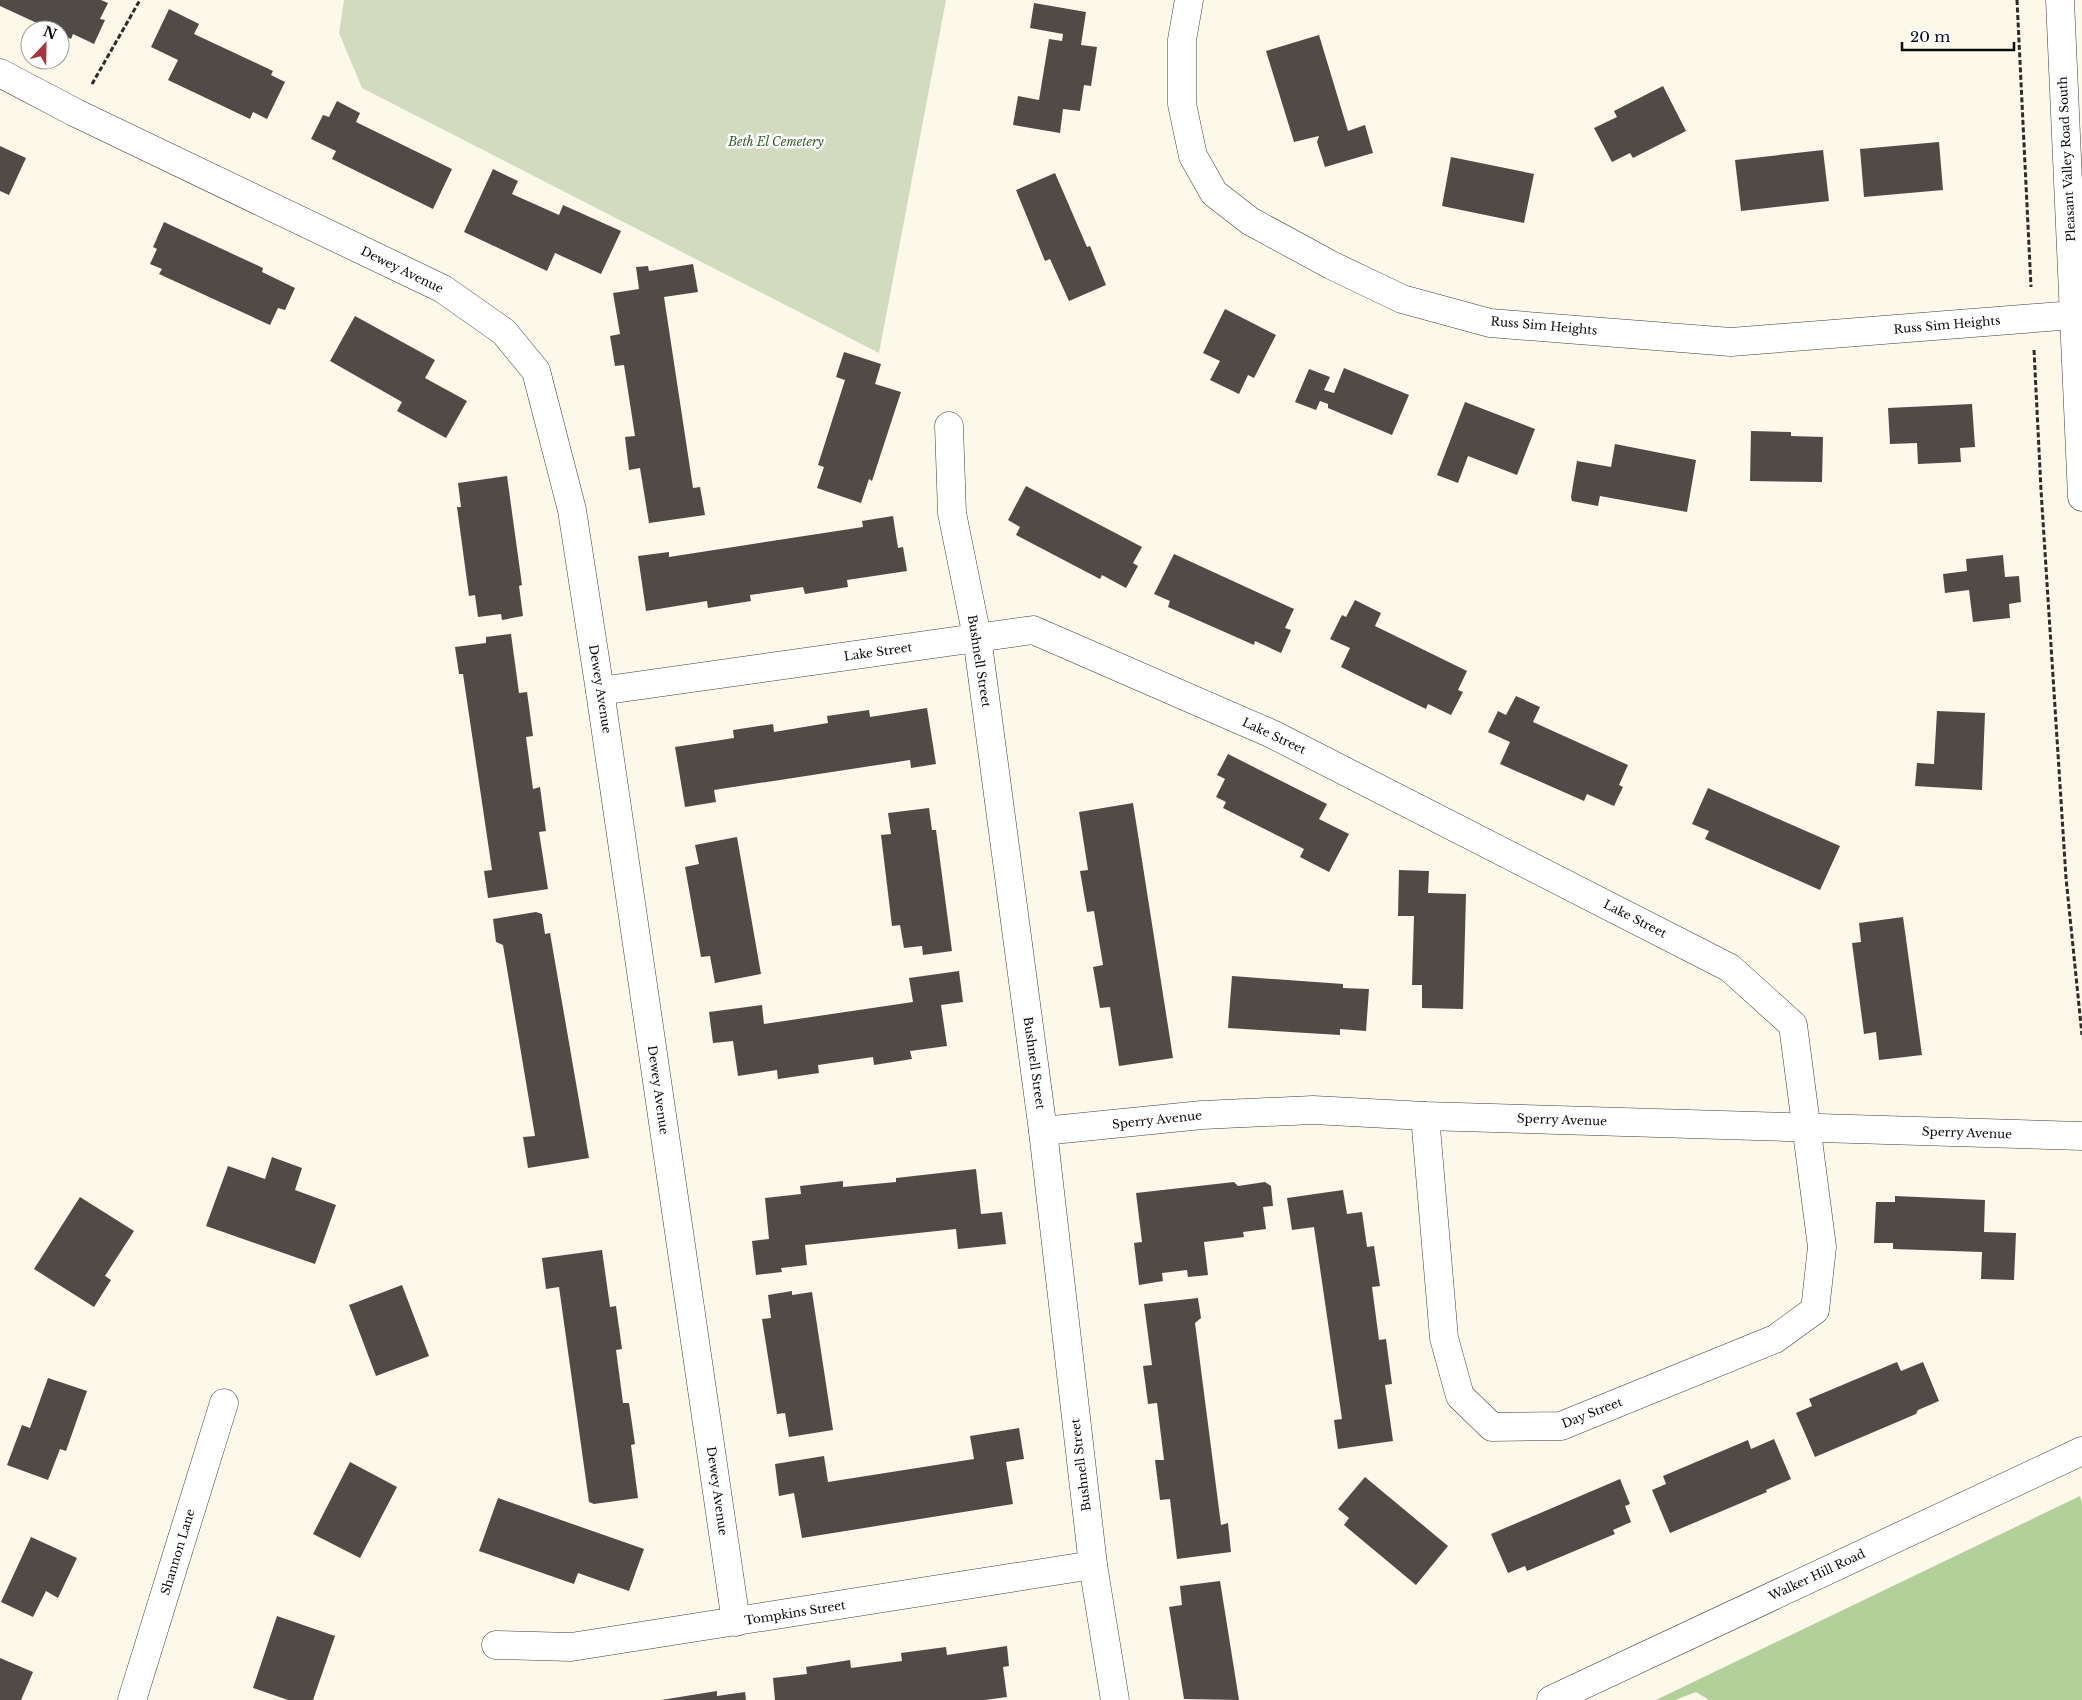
<svg xmlns="http://www.w3.org/2000/svg" width="2082" height="1700" viewBox="0 0 2082 1700" font-family="'Libre Baskerville',serif">
	<style>
		.forest { fill: #b4d09a }
		.cemetery { fill: #d2dbbf }
		.building { fill: #514b48 }
		.lines { fill: none; stroke-linecap: round; stroke-linejoin: round }
		.minor-casing { stroke: #3d3d3d; stroke-width: 29 }
		.path { stroke: #2c2c2c; stroke-width: 3; stroke-dasharray: 5 2.5; stroke-linecap: butt }
		.minor { stroke: #fff; stroke-width: 28 }
		.labels { text-anchor: middle; stroke-width: 5; stroke-linejoin: round; paint-order: stroke }
		.park-label { font-size: 12px; font-style: italic; fill: #315924; stroke: #fff }
		.street-label { font-size: 12px; fill: #0a0a0a; stroke: #fff }
	</style>
	<rect width="100%" height="100%" fill="#fcf8ea"/>
	<polygon class="forest" points="2080,1496 2082,1503 2082,1700 1709,1700 1696,1692 1675,1700 1656,1700"/>
	<polygon class="cemetery" points="344,0 946,0 879,353 362,88 339,33"/>
	<g class="building">
		<polygon points="0,0 101,0 108,3 100,19 105,20 94,44 73,34 71,39 60,34 60,30 52,30 0,6"/>
		<polygon points="1034,3 1086,12 1081,45 1097,47 1091,86 1084,85 1080,111 1063,109 1060,133 1013,125 1018,96 1039,100 1049,39 1062,41 1063,34 1030,28"/>
		<polygon points="169,9 199,24 194,34 273,71 271,75 285,82 267,119 253,112 250,119 168,80 178,60 151,47"/>
		<polygon points="1319,35 1348,131 1365,125 1373,153 1325,167 1317,142 1319,136 1294,142 1266,51"/>
		<polygon points="1663,86 1686,131 1633,158 1630,153 1612,162 1594,128 1617,117 1614,111"/>
		<polygon points="337,101 360,113 356,122 452,169 433,209 332,159 336,151 311,139 323,115 329,117"/>
		<polygon points="1939,142 1943,190 1864,197 1860,149"/>
		<polygon points="0,146 26,158 9,195 0,191"/>
		<polygon points="1823,150 1829,201 1741,211 1735,160"/>
		<polygon points="1451,157 1534,174 1524,223 1442,206"/>
		<polygon points="493,169 518,181 512,194 559,215 563,205 621,231 601,274 555,253 547,271 464,232"/>
		<polygon points="1055,173 1087,247 1090,246 1106,285 1069,301 1050,259 1045,261 1016,190"/>
		<polygon points="164,222 263,268 262,272 295,288 285,310 278,308 270,325 159,274 162,269 150,264 157,249 153,247"/>
		<polygon points="693,264 698,292 664,297 693,488 700,487 705,515 649,523 640,468 629,470 625,437 635,436 624,365 615,366 610,336 620,334 613,293 639,289 636,267 648,266 649,271"/>
		<polygon points="1225,309 1276,335 1254,378 1248,375 1239,394 1210,380 1220,361 1203,353"/>
		<polygon points="355,316 435,360 425,378 467,401 446,438 397,411 402,402 330,361"/>
		<polygon points="844,352 881,364 875,384 901,392 872,481 869,479 861,503 817,488 824,467 818,465 845,380 836,377"/>
		<polygon points="1344,368 1409,395 1392,435 1328,408 1328,404 1320,401 1316,410 1295,402 1309,369 1330,377 1324,390 1334,393"/>
		<polygon points="1465,402 1535,429 1517,475 1468,456 1458,483 1437,475"/>
		<polygon points="1972,404 1975,447 1960,448 1961,462 1918,464 1917,443 1890,444 1888,408"/>
		<polygon points="1751,431 1791,432 1791,436 1823,437 1822,482 1750,481"/>
		<polygon points="1615,444 1696,460 1687,512 1600,496 1598,506 1572,501 1571,497 1577,461 1611,467"/>
		<polygon points="507,476 522,585 519,586 523,616 502,620 501,614 478,617 475,595 469,596 457,507 461,507 458,483"/>
		<polygon points="1026,486 1142,547 1133,563 1138,566 1126,588 1102,575 1100,579 1016,535 1020,527 1008,520"/>
		<polygon points="893,516 898,548 903,547 907,571 847,580 848,587 805,594 803,587 750,595 751,601 708,608 707,601 646,611 638,556 669,552 669,557 863,527 862,521"/>
		<polygon points="1174,554 1294,609 1285,628 1291,630 1281,653 1255,641 1254,645 1168,607 1170,601 1154,594"/>
		<polygon points="2003,555 2005,577 2019,576 2021,602 2009,604 2010,618 1973,622 1969,590 1945,593 1943,574 1967,571 1966,559"/>
		<polygon points="1355,600 1381,613 1375,626 1467,671 1458,690 1463,692 1451,715 1428,704 1426,709 1341,667 1350,648 1330,639 1342,615 1346,617"/>
		<polygon points="511,634 519,693 527,692 533,736 526,737 533,789 540,787 546,831 539,832 548,889 488,898 484,871 492,870 463,674 459,674 455,647 486,643 486,637"/>
		<polygon points="1516,696 1540,707 1533,722 1628,765 1619,785 1623,787 1614,806 1587,794 1584,801 1500,764 1510,742 1488,732 1498,711 1506,715"/>
		<polygon points="927,708 936,764 911,768 910,760 714,790 716,802 685,807 675,747 734,738 733,730 773,724 774,732 828,723 827,716 869,710 870,717"/>
		<polygon points="1937,711 1985,713 1982,790 1915,786 1917,763 1934,764"/>
		<polygon points="1228,754 1327,804 1319,819 1349,834 1329,872 1300,857 1304,849 1223,808 1226,802 1216,797 1225,779 1217,775"/>
		<polygon points="1708,788 1840,846 1820,890 1705,839 1709,831 1692,824"/>
		<polygon points="1133,803 1173,1058 1119,1066 1110,1007 1100,1008 1093,967 1103,965 1094,911 1087,912 1080,871 1088,870 1079,812"/>
		<polygon points="929,808 932,830 936,830 952,951 923,955 922,946 904,948 900,925 892,926 881,835 891,834 888,813"/>
		<polygon points="737,837 761,974 715,983 710,956 701,957 685,867 699,864 695,845"/>
		<polygon points="1399,870 1429,871 1428,893 1466,894 1463,1009 1422,1008 1422,985 1412,985 1414,916 1398,916"/>
		<polygon points="536,912 542,914 545,934 550,933 589,1158 528,1168 523,1137 535,1136 503,945 496,942 493,919"/>
		<polygon points="1903,917 1922,1055 1879,1060 1876,1032 1864,1034 1852,943 1861,942 1859,923"/>
		<polygon points="959,971 963,1002 941,1005 947,1046 910,1051 912,1059 874,1065 873,1057 818,1065 819,1073 778,1079 777,1070 738,1076 733,1041 713,1043 709,1012 762,1005 764,1024 913,1002 909,978"/>
		<polygon points="1232,976 1343,984 1343,988 1369,989 1366,1031 1340,1029 1340,1035 1228,1028"/>
		<polygon points="272,1157 302,1168 295,1190 336,1205 315,1264 206,1226 228,1166 265,1179"/>
		<polygon points="976,1169 981,1214 1002,1212 1006,1244 958,1249 956,1229 805,1245 807,1265 781,1268 782,1272 756,1275 752,1241 769,1239 765,1198 801,1194 800,1186 843,1181 843,1187 896,1182 896,1178"/>
		<polygon points="1234,1182 1238,1186 1265,1182 1271,1186 1273,1206 1263,1207 1266,1229 1243,1232 1244,1237 1204,1242 1208,1275 1188,1277 1187,1270 1162,1273 1163,1281 1139,1285 1134,1243 1142,1242 1136,1193"/>
		<polygon points="1343,1190 1347,1214 1362,1212 1367,1247 1374,1246 1380,1286 1372,1287 1379,1340 1386,1339 1392,1384 1385,1385 1393,1441 1338,1449 1334,1420 1342,1419 1314,1227 1292,1230 1287,1198"/>
		<polygon points="1895,1196 1985,1200 1984,1232 2016,1233 2014,1280 1981,1279 1982,1252 1893,1249 1893,1243 1874,1243 1876,1202 1895,1202"/>
		<polygon points="80,1197 134,1231 105,1276 111,1280 94,1307 34,1269"/>
		<polygon points="602,1250 610,1307 616,1306 622,1349 616,1350 623,1403 629,1403 635,1444 631,1445 638,1498 594,1504 589,1502 559,1287 546,1289 542,1258"/>
		<polygon points="402,1285 429,1356 376,1376 349,1305"/>
		<polygon points="792,1291 792,1295 812,1292 833,1430 789,1437 785,1413 777,1414 762,1319 771,1318 768,1295"/>
		<polygon points="1198,1298 1201,1318 1195,1323 1221,1525 1228,1523 1231,1552 1177,1559 1170,1499 1160,1500 1155,1460 1164,1460 1157,1403 1148,1404 1143,1366 1152,1365 1144,1304"/>
		<polygon points="1897,1362 1901,1371 1923,1362 1939,1401 1918,1410 1916,1414 1815,1457 1796,1413 1812,1406 1809,1399"/>
		<polygon points="48,1378 87,1391 66,1451 60,1449 48,1480 7,1465 22,1425 30,1428"/>
		<polygon points="1019,1428 1024,1459 1006,1462 1013,1504 802,1538 794,1493 779,1496 775,1464 824,1456 828,1482 974,1459 970,1436"/>
		<polygon points="1774,1439 1791,1479 1766,1490 1767,1492 1670,1533 1652,1490 1666,1484 1663,1476 1748,1440 1751,1449"/>
		<polygon points="350,1462 397,1487 360,1558 313,1534"/>
		<polygon points="1365,1477 1448,1546 1416,1585 1344,1525 1349,1518 1338,1509"/>
		<polygon points="1620,1479 1630,1504 1625,1506 1631,1522 1613,1530 1615,1534 1527,1571 1525,1566 1508,1573 1491,1534"/>
		<polygon points="498,1498 644,1549 629,1591 578,1573 574,1584 479,1551"/>
		<polygon points="31,1537 77,1558 58,1598 46,1591 33,1617 1,1602"/>
		<polygon points="1220,1581 1239,1700 1184,1699 1169,1607 1182,1605 1180,1586"/>
		<polygon points="277,1616 335,1636 313,1700 288,1700 253,1688"/>
		<polygon points="1007,1646 1009,1666 1003,1667 1007,1697 985,1700 775,1700 773,1678 807,1674 806,1667 850,1660 851,1668 902,1661 901,1653 946,1647 947,1655"/>
		<polygon points="0,1658 33,1672 21,1700 0,1700"/>
		<polygon points="717,1691 717,1696 745,1692 746,1700 661,1700"/>
	</g>
	<g class="lines">
		<g class="minor-casing">
			<g id="minor">
				<polyline points="1189,0 1182,40 1182,104 1193,156 1214,193 1250,221 1331,265 1402,299 1490,323 1731,342 2074,315"/>
				<polyline points="2060,0 2082,497"/>
				<polyline points="0,73 76,113 443,289 504,332 536,371 572,510 600,691 736,1622"/>
				<polyline points="949,426 952,513 977,637 1043,1131 1093,1565 1115,1700"/>
				<polyline points="600,691 1033,630 1272,734 1730,968 1793,1025 1822,1247 1815,1310 1775,1339 1561,1426 1492,1427 1460,1396 1444,1338 1425,1116"/>
				<polyline points="1043,1131 1202,1115 1313,1110 1425,1116 2082,1136"/>
				<polyline points="496,1645 571,1647 1093,1565"/>
				<polyline points="132,1700 224,1403"/>
				<polyline points="1551,1700 2082,1451"/>
			</g>
		</g>
		<g class="path">
			<polyline points="2017,0 2031,287"/>
			<polyline points="92,84 140,0"/>
			<polyline points="2034,350 2041,490 2066,878 2082,1035"/>
		</g>
		<use href="#minor" class="minor"/>
	</g>
	<g class="labels">
		<g class="park-label">
			<text x="776" y="146">Beth El Cemetery</text>
		</g>
		<g class="street-label">
			<text transform="translate(2067 159) rotate(-93)" y="4">Pleasant Valley Road South</text>
			<text transform="translate(402 270) rotate(26)" y="4">Dewey Avenue</text>
			<text transform="translate(1947 325) rotate(-5)" y="4">Russ Sim Heights</text>
			<text transform="translate(1544 326) rotate(5)" y="4">Russ Sim Heights</text>
			<text transform="translate(878 652) rotate(-8)" y="4">Lake Street</text>
			<text transform="translate(979 661) rotate(81)" y="4">Bushnell Street</text>
			<text transform="translate(600 689) rotate(81)" y="4">Dewey Avenue</text>
			<text transform="translate(1274 736) rotate(25)" y="4">Lake Street</text>
			<text transform="translate(1635 919) rotate(27)" y="4">Lake Street</text>
			<text transform="translate(1034 1063) rotate(82)" y="4">Bushnell Street</text>
			<text transform="translate(658 1090) rotate(82)" y="4">Dewey Avenue</text>
			<text transform="translate(1157 1120) rotate(-6)" y="4">Sperry Avenue</text>
			<text transform="translate(1562 1120) rotate(2)" y="4">Sperry Avenue</text>
			<text transform="translate(1967 1133) rotate(2)" y="4">Sperry Avenue</text>
			<text transform="translate(1592 1413) rotate(-21)" y="4">Day Street</text>
			<text transform="translate(1081 1465) rotate(-97)" y="4">Bushnell Street</text>
			<text transform="translate(717 1491) rotate(82)" y="4">Dewey Avenue</text>
			<text transform="translate(178 1552) rotate(-73)" y="4">Shannon Lane</text>
			<text transform="translate(1817 1575) rotate(-25)" y="4">Walker Hill Road</text>
			<text transform="translate(795 1613) rotate(-9)" y="4">Tompkins Street</text>
		</g>
	</g>
	<g transform="translate(45 45) rotate(22)"><circle r="24" fill="#ffffff" stroke="#9d9d9d"/>
	<path d="M0-4L9 19L0 12L-9 19Z" fill="#a8353e"/>
	<text y="-8" font-size="14" font-weight="bold" text-anchor="middle" fill="#0a0a0a">N</text>
	</g>
	<path d="M1902 42v8h112v-8" fill="none" stroke="#0a0a0a" stroke-width="2.5"/>
	<text x="1910" y="42" font-size="15" fill="#0a0a0a" stroke="#ffffff" stroke-width="4" paint-order="stroke">20 m</text>
</svg>
